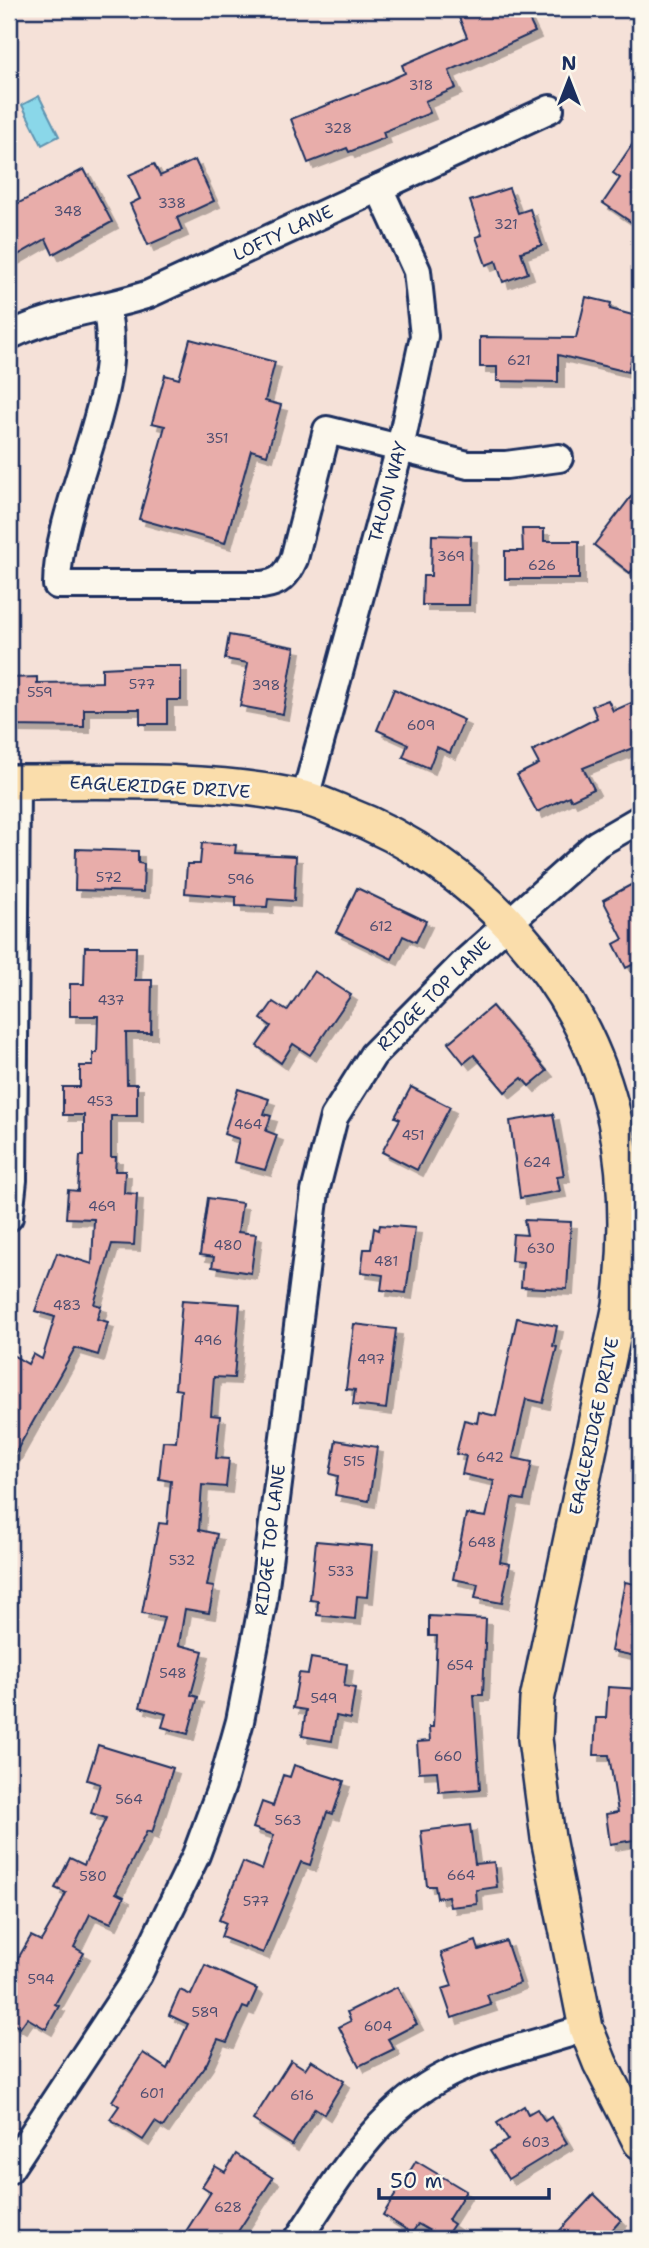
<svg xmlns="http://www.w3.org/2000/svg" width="649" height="2248" viewBox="0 0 649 2248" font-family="'Shantell Sans',sans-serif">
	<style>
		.water { fill: #8ad7e9; stroke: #5e94b1; stroke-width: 2 }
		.building { fill: #e8adaa; stroke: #1b2f5e; stroke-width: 2; filter: url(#shadow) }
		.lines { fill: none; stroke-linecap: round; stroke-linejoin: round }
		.minor-casing { stroke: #1b2f5e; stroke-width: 32 }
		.major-casing { stroke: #1b2f5e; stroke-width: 38 }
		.minor { stroke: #fbf7ec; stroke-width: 26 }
		.major { stroke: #faddab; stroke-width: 33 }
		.labels { text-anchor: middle; stroke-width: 5; stroke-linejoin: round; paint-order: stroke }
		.number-label { font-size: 14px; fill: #4e4e71 }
		.street-label { font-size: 18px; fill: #1b2f5e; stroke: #fbf7ec }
	</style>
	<defs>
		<filter id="shadow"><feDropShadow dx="6" dy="6" stdDeviation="0" flood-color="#0004"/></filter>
	</defs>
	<rect width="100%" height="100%" fill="#f5e1d8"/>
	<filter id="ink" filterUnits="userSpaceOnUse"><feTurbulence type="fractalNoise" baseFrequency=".0143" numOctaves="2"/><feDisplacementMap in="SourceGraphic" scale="14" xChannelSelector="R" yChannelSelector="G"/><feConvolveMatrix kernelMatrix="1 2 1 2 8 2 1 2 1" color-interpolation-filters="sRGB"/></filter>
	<g filter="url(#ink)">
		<polygon class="water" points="39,96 59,136 42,145 22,105"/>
		<g class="building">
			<polygon points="472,9 524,9 535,32 449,71 456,88 425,101 430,113 383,132 385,138 349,152 347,148 308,163 291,119 385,82 405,73 402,65 467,37 458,15"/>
			<polygon points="640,133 640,228 603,203 620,178 613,173"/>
			<polygon points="195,160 214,201 177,218 182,230 148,245 130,204 140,199 129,175 154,164 160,176"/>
			<polygon points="84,169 112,222 53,254 46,239 9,260 9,208"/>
			<polygon points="509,188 518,213 530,209 542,245 521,252 528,273 503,282 496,261 486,265 476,237 482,235 470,201"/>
			<polygon points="586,297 611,303 610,309 640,317 640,353 633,351 628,372 558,355 558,382 497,381 497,367 480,367 480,337 576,338"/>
			<polygon points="190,339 275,362 265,401 281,405 267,455 251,450 225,543 139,519 165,426 152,423 165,375 179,379"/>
			<polygon points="640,485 640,560 630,573 594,545"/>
			<polygon points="522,529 544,529 544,541 579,541 579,579 505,579 505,551 523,551"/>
			<polygon points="432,535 471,536 469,605 422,605 423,576 431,576"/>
			<polygon points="229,635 295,647 283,714 240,706 248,663 225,659"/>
			<polygon points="142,666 181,666 181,700 167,700 167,724 140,724 140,709 84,709 84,727 9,726 9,678 37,677 37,683 102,682 102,668"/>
			<polygon points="394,689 464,720 450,753 437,747 429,768 403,757 408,744 377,730"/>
			<polygon points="608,700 613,711 631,703 640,726 640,745 583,768 594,789 571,800 569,796 537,812 517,775 539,764 532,751 597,718 592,706"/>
			<polygon points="202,843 236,845 235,853 296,856 294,901 268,899 267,907 236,906 236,897 185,893 187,864 200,864"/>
			<polygon points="76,849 138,851 138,863 144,864 143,892 75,890"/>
			<polygon points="640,880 640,972 636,963 626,968 614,944 623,939 603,900"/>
			<polygon points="357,888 426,921 416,942 403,936 392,959 336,932"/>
			<polygon points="85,947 136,947 135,980 152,980 151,1033 126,1033 127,1084 137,1084 137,1116 111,1116 111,1157 116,1157 115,1171 125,1171 124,1193 137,1194 134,1245 112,1244 94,1304 101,1306 97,1319 108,1322 98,1355 75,1348 9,1464 9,1353 28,1364 33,1354 42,1359 55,1317 35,1311 57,1253 92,1264 94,1219 66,1218 68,1190 78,1191 80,1156 84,1156 84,1115 63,1115 63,1087 80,1087 80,1066 93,1066 93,1053 97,1053 98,1016 70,1016 70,984 84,984"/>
			<polygon points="314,971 351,995 310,1055 293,1044 281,1063 257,1046 271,1026 261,1019 273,1002 287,1011"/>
			<polygon points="492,1006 547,1071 529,1086 522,1078 505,1092 474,1055 464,1063 448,1043"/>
			<polygon points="411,1087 450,1107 417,1170 382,1152 400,1119 395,1117"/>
			<polygon points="238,1089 269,1099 264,1114 271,1116 266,1131 277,1135 265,1170 234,1162 239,1139 224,1134"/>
			<polygon points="553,1114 564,1176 557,1177 560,1191 520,1198 510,1121"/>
			<polygon points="208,1198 242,1203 238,1232 256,1234 251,1273 212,1267 214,1257 200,1255"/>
			<polygon points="524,1220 571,1222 567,1289 521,1287 523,1262 511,1261 513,1234 527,1235"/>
			<polygon points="380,1225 415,1228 406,1293 381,1290 383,1275 361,1272 364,1249 371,1249 374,1228 379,1230"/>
			<polygon points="182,1300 240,1304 234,1378 214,1377 211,1415 220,1416 216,1458 229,1459 226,1487 202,1485 199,1530 217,1534 207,1586 214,1587 209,1613 185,1609 179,1645 203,1651 191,1695 198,1697 188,1734 162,1727 166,1714 140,1707 164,1617 142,1613 159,1523 167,1524 171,1481 159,1479 163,1441 176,1442 181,1390 175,1389"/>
			<polygon points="517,1318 557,1326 553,1346 557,1347 543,1403 526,1399 513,1458 532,1462 524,1500 512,1498 500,1562 510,1564 502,1603 475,1598 478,1584 453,1579 466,1514 486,1517 494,1481 462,1474 466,1456 456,1454 464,1420 477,1423 479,1412 496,1416"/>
			<polygon points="354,1324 396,1329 386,1409 353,1405 355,1390 346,1389"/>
			<polygon points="336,1440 377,1447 369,1501 335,1495 338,1476 330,1474"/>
			<polygon points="316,1541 372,1546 367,1597 357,1596 355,1619 317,1615 318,1601 310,1600"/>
			<polygon points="625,1582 640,1585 640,1657 611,1651"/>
			<polygon points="429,1616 486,1619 483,1695 474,1695 480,1789 439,1792 437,1771 419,1772 417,1742 430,1741 429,1727 433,1727 437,1636 429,1636"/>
			<polygon points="311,1658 347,1664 344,1686 355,1688 350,1719 336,1716 332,1741 302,1736 306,1710 293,1708 299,1673 308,1674"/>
			<polygon points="608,1687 640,1689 640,1839 610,1844 606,1814 618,1812 609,1755 594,1755 596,1718 606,1718"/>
			<polygon points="98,1745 173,1768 152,1833 147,1831 116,1893 124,1897 111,1923 90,1914 74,1947 84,1953 55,2004 59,2006 46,2029 27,2018 20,2028 9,2021 9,1995 17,1981 9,1974 31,1936 41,1941 51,1924 66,1893 55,1888 70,1858 84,1865 106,1818 91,1813 100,1784 87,1780"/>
			<polygon points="294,1765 344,1781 333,1814 327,1812 310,1865 301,1862 263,1953 221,1937 226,1923 219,1920 243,1862 262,1870 274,1835 253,1828 262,1802 273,1806 283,1775 290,1777"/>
			<polygon points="470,1825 475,1864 494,1862 497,1887 476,1890 477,1904 450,1907 448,1896 437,1898 435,1886 427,1886 421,1831"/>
			<polygon points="476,1941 479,1950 506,1941 520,1983 487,1995 491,2005 452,2018 442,1989 452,1986 441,1953"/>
			<polygon points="205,1965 257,1989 248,2009 243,2007 227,2042 218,2039 207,2063 163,2127 155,2122 143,2140 110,2119 119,2106 112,2101 143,2053 167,2069 188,2024 169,2015 180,1990 191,1995"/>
			<polygon points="397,1987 417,2024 388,2039 394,2049 359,2066 339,2027 351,2021 347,2012"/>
			<polygon points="291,2060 305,2069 311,2060 344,2081 324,2114 315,2108 292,2145 253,2120"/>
			<polygon points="524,2106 528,2114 537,2109 545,2121 551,2117 567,2143 508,2179 490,2151 508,2140 497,2123"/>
			<polygon points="236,2154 273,2178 233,2239 181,2239 211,2192 202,2186 215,2166 225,2172"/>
			<polygon points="416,2161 466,2191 448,2220 454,2224 444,2239 418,2224 412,2233 383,2215"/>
			<polygon points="594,2194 621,2220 612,2230 622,2239 552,2239"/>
		</g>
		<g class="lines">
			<g class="minor-casing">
				<g id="minor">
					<path d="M106 308C127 394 58 496 57 585H262C280 583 287 575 294 559L327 430 468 465H506L559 458"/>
					<path d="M9 336C52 314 103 309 149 294L550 109"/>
					<polyline points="305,798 400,448 424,336 417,271 379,188"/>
					<polyline points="9,1217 13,1180 16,782"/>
					<polyline points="9,2170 138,1975 196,1855 222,1785 240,1721 263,1602 315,1192 334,1117 373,1055 466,961 597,844 640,819"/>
					<path d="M298 2239C340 2176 378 2109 448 2074 491 2053 541 2043 586 2028"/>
				</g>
			</g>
			<g class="major-casing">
				<path id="major" d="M9 782C101 782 215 777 304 798 317 801 331 808 344 813 476 863 584 981 615 1121 628 1182 627 1244 620 1305L537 1700 535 1739 548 1838 586 2028 600 2063 640 2142"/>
			</g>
			<use href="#minor" class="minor"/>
			<use href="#major" class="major"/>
		</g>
	</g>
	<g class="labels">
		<g class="number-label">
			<text x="421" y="90">318</text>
			<text x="338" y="133">328</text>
			<text x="172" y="208">338</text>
			<text x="68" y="216">348</text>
			<text x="506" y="229">321</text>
			<text x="519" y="365">621</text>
			<text x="217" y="443">351</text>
			<text x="451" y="561">369</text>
			<text x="542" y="570">626</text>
			<text x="142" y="689">577</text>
			<text x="266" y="690">398</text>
			<text x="40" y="697">559</text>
			<text x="421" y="730">609</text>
			<text x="109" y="882">572</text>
			<text x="241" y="884">596</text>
			<text x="381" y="931">612</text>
			<text x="111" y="1005">437</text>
			<text x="100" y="1106">453</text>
			<text x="248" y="1129">464</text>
			<text x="413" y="1140">451</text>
			<text x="537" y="1167">624</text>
			<text x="102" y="1211">469</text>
			<text x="228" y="1250">480</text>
			<text x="541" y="1253">630</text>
			<text x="386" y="1266">481</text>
			<text x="67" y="1310">483</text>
			<text x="208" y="1345">496</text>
			<text x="371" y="1364">497</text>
			<text x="490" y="1462">642</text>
			<text x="354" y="1466">515</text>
			<text x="482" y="1547">648</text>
			<text x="182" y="1565">532</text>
			<text x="341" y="1576">533</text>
			<text x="460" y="1670">654</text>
			<text x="173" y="1678">548</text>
			<text x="324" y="1703">549</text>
			<text x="448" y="1761">660</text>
			<text x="129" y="1804">564</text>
			<text x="288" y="1825">563</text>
			<text x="461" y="1880">664</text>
			<text x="93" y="1881">580</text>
			<text x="256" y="1906">577</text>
			<text x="41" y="1984">594</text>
			<text x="205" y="2017">589</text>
			<text x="378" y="2031">604</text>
			<text x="152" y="2098">601</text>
			<text x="302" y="2100">616</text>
			<text x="536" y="2147">603</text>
			<text x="228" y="2212">628</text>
		</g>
		<g class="street-label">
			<text transform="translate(283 233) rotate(-25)" y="6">LOFTY LANE</text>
			<text transform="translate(388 492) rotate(-75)" y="6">TALON WAY</text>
			<text transform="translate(160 787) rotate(3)" y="6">EAGLERIDGE DRIVE</text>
			<text transform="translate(434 994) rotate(-45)" y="6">RIDGE TOP LANE</text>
			<text transform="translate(594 1426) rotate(-78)" y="6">EAGLERIDGE DRIVE</text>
			<text transform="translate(270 1540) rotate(-83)" y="6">RIDGE TOP LANE</text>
		</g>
	</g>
	<rect width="649" height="2248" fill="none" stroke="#fbf7ec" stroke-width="35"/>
	<rect x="18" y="18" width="614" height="2213" fill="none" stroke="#1b2f5e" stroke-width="2.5" filter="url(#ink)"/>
	<g transform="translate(569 80)" stroke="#fbf7ec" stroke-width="5" paint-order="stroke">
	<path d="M0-5L12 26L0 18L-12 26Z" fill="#1b2f5e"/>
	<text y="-10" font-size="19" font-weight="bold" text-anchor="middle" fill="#1b2f5e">N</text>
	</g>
	<path d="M379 2188v10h170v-10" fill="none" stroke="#1b2f5e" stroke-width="3.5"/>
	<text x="390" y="2188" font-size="21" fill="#1b2f5e" stroke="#fbf7ec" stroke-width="5" paint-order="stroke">50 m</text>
</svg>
